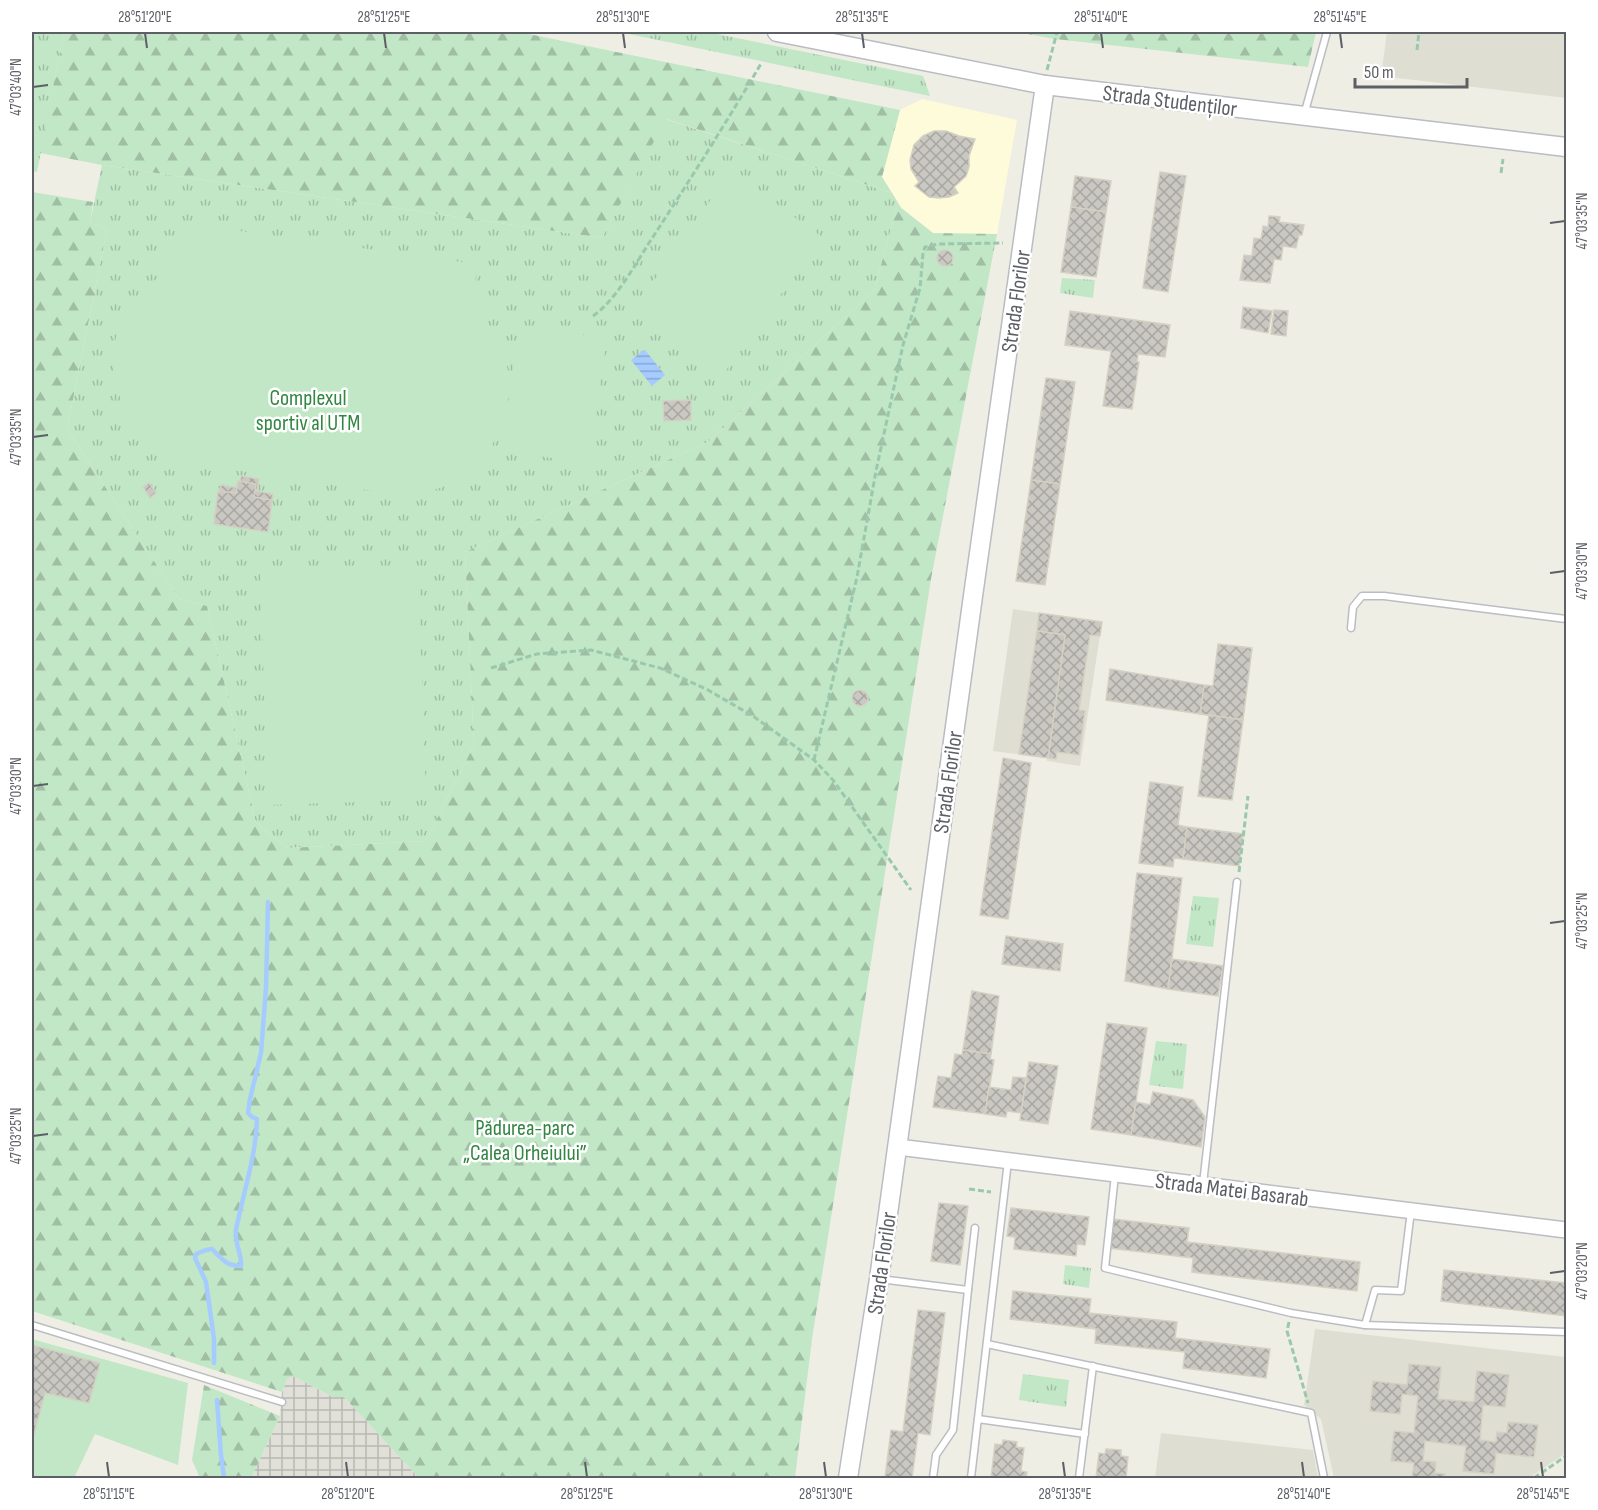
<svg xmlns="http://www.w3.org/2000/svg" width="1598" height="1510" viewBox="0 0 1598 1510" font-family="'Sofia Sans Condensed',sans-serif">
	<style>
		.commercial { fill: #fefbda }
		.industrial { fill: url(#industrial-grid) }
		.education { fill: #dfded3 }
		.grass { fill: url(#grass-tufts) }
		.forest { fill: url(#forest-firs) }
		.pitch { fill: #c1e7c6 }
		.water { fill: url(#water-rules) }
		.lines { fill: none; stroke-linecap: round; stroke-linejoin: round }
		.stream { stroke: #a5cbff; stroke-width: 4.5 }
		.building { fill: url(#building-cross-hatch); stroke: #d4d1c3; stroke-width: 1.5 }
		.service-casing { stroke: #bcbdc3; stroke-width: 9 }
		.tertiary-casing { stroke: #bcbdc3; stroke-width: 18 }
		.secondary-casing { stroke: #babcc3; stroke-width: 21 }
		.path { stroke: #9ac8ad; stroke-width: 3; stroke-dasharray: 6 3; stroke-linecap: butt }
		.service { stroke: #fff; stroke-width: 6 }
		.tertiary { stroke: #fff; stroke-width: 15 }
		.secondary { stroke: #fff; stroke-width: 18 }
		.ticks { fill: none; stroke: #5c5f65; stroke-width: 2 }
		.labels { text-anchor: middle; stroke-width: 5; stroke-linejoin: round; paint-order: stroke }
		.street-label { font-size: 22px; fill: #5c5f65; stroke: #fff }
		.park-label { font-size: 22px; fill: #338542; stroke: #fff }
		.neatline { fill: none; stroke: #5c5f65; stroke-width: 2 }
		.ticks-label { font-size: 15px; text-anchor: middle; fill: #5c5f65 }
	</style>
	<defs>
		<pattern id="industrial-grid" width="8" height="8" patternUnits="userSpaceOnUse" patternTransform="scale(1.5)"><rect width="8" height="8" fill="#e0e0d9"/><path d="M0 4h8M4 0v8" fill="none" stroke="#b9b9b4"/></pattern>
		<pattern id="grass-tufts" width="24" height="20" patternUnits="userSpaceOnUse" patternTransform="scale(1.5)"><rect width="24" height="20" fill="#c1e7c6"/><path d="M3 7l-1-3M5 7V3M7 7l1-3M15 17l-1-3M17 17v-4M19 17l1-3" fill="none" stroke="#a0bea4"/></pattern>
		<pattern id="forest-firs" width="22" height="20" patternUnits="userSpaceOnUse" patternTransform="scale(1.5)"><rect width="22" height="20" fill="#c1e7c6"/><path d="M5 1l3.5 6h-7zM16 11l3.5 6h-7z" fill="#a0bea4"/></pattern>
		<pattern id="water-rules" width="6" height="5" patternUnits="userSpaceOnUse" patternTransform="scale(1.5)"><rect width="6" height="5" fill="#a5cbff"/><path d="M0 2.5h6" fill="none" stroke="#8aa8d2"/></pattern>
		<pattern id="building-cross-hatch" width="8" height="8" patternUnits="userSpaceOnUse" patternTransform="scale(1.5)"><rect width="8" height="8" fill="#cac8c2"/><path d="M0 0l8 8M0 8l8-8" fill="none" stroke="#a7a6a1"/></pattern>
	</defs>
	<rect width="100%" height="100%" fill="#efeee5"/>
	<polygon class="commercial" points="922,99 1017,120 997,234 933,233 901,207 882,177 900,110"/>
	<polygon class="industrial" points="293,1376 333,1397 344,1397 419,1478 251,1478 280,1416 282,1392 287,1379"/>
	<g class="education">
		<polygon points="1387,32 1566,32 1566,98 1381,76"/>
		<polygon points="1013,609 1102,622 1080,766 1047,761 1047,758 993,751"/>
		<polygon points="1315,1329 1566,1357 1566,1453 1529,1478 1334,1478 1321,1419 1304,1405"/>
		<polygon points="1161,1433 1313,1450 1318,1478 1155,1478"/>
	</g>
	<g class="grass">
		<polygon points="32,32 64,32 37,172 32,171"/>
		<polygon points="619,32 707,32 923,76 930,96"/>
		<polygon points="665,119 892,193 898,203 874,291 708,442 465,552 474,745 426,841 288,848 256,823 207,606 179,599 67,429 107,230 90,222 102,165 602,238"/>
		<polygon points="1062,278 1095,280 1093,298 1060,293"/>
		<polygon points="1193,896 1219,898 1213,947 1186,944"/>
		<polygon points="1156,1041 1187,1044 1183,1089 1149,1085"/>
		<polygon points="1065,1265 1091,1268 1089,1288 1063,1284"/>
		<polygon points="1023,1374 1069,1380 1066,1407 1019,1400"/>
	</g>
	<g class="forest">
		<polygon points="64,32 519,32 900,110 882,177 892,193 666,119 602,238 102,165 40,153"/>
		<polygon points="1016,32 1316,32 1308,67 1055,39"/>
		<polygon points="32,192 93,202 90,222 107,230 67,429 179,599 207,606 256,823 288,848 426,841 474,745 465,552 708,442 874,291 898,203 901,208 933,233 997,234 931,579 812,1339 795,1478 419,1478 344,1397 333,1397 293,1376 287,1379 282,1392 32,1311"/>
		<polygon points="204,1385 280,1416 251,1478 200,1478 192,1460"/>
	</g>
	<g class="pitch">
		<polygon points="731,171 822,237 722,376 631,313"/>
		<path d="M183 223 477 264 475 287 488 289C488 299 484 311 485 321 486 326 492 332 494 337 500 347 506 359 508 371 515 413 491 463 453 483 436 491 418 493 400 495L188 463C174 457 160 452 148 441 114 408 102 351 127 309 133 300 140 292 148 285 151 282 157 280 159 276 163 271 164 252 166 245L180 247Z"/>
		<polygon points="520,327 607,338 589,464 502,450"/>
		<polygon points="418,565 426,800 268,805 260,570"/>
		<polygon points="32,1339 188,1383 178,1465 95,1434 74,1478 32,1478"/>
	</g>
	<polygon class="water" points="645,350 665,375 652,386 631,360 644,350"/>
	<g class="lines">
		<g class="stream">
			<path d="M214 1363V1339L206 1282 195 1258 196 1254 206 1250 212 1249C222 1259 226 1266 241 1266 242 1253 234 1243 236 1230 243 1193 256 1157 257 1119L252 1117 248 1113 250 1099 261 1053 266 988 268 902"/>
			<polyline points="217,1400 221,1455 224,1478"/>
		</g>
	</g>
	<g class="building">
		<polygon points="934,131 946,131 959,136 975,139 969,156 969,167 966,176 954,187 958,193 949,197 939,198 929,197 920,190 915,186 919,182 911,169 910,160 914,145 923,136"/>
		<polygon points="1160,172 1186,176 1168,292 1143,288"/>
		<polygon points="1075,176 1111,181 1106,212 1071,207"/>
		<polygon points="1071,207 1106,212 1096,277 1061,272"/>
		<polygon points="1269,216 1280,217 1279,222 1304,225 1302,235 1299,235 1296,248 1283,246 1281,260 1274,259 1270,283 1240,280 1244,255 1252,256 1254,238 1261,239 1263,226 1268,227"/>
		<circle cx="945" cy="258" r="8"/>
		<polygon points="1243,307 1272,311 1268,333 1241,328"/>
		<polygon points="1274,310 1288,311 1286,336 1271,334"/>
		<polygon points="1070,311 1170,325 1165,357 1138,354 1137,362 1139,362 1132,409 1103,406 1111,351 1065,345"/>
		<polygon points="1046,378 1075,382 1060,484 1031,480"/>
		<polygon points="691,400 691,420 664,421 663,401"/>
		<polygon points="241,476 259,479 257,491 273,494 267,527 214,518 221,485 239,488"/>
		<polygon points="1031,480 1060,484 1045,585 1016,581"/>
		<polygon points="238,481 256,484 254,497 272,500 268,532 214,524 218,491 236,493"/>
		<polygon points="149,483 156,493 150,498 143,487"/>
		<polygon points="1039,613 1102,622 1100,636 1090,635 1079,710 1085,711 1079,755 1057,752 1056,759 1048,758 1065,635 1037,631"/>
		<polygon points="1037,631 1065,635 1048,758 1019,754"/>
		<polygon points="1218,644 1252,648 1243,720 1200,714 1204,685 1213,686"/>
		<polygon points="1110,669 1204,685 1200,714 1106,700"/>
		<circle cx="860" cy="698" r="8"/>
		<polygon points="1209,715 1243,720 1232,800 1198,796"/>
		<polygon points="1003,758 1031,763 1008,919 980,915"/>
		<polygon points="1150,782 1183,787 1178,825 1187,827 1183,859 1174,858 1173,867 1139,863"/>
		<polygon points="1187,827 1243,834 1239,866 1183,859"/>
		<polygon points="1137,873 1182,878 1168,989 1125,981"/>
		<polygon points="1006,936 1063,944 1060,971 1002,964"/>
		<polygon points="1172,959 1223,966 1218,996 1168,989"/>
		<polygon points="972,991 999,996 991,1054 963,1050"/>
		<polygon points="1107,1023 1147,1028 1131,1135 1091,1129"/>
		<polygon points="963,1050 991,1054 990,1059 994,1060 985,1114 933,1107 938,1076 951,1078 955,1054 962,1055"/>
		<polygon points="1029,1062 1058,1066 1048,1124 1020,1120"/>
		<polygon points="1013,1077 1026,1078 1021,1113 1007,1111 1006,1117 985,1114 989,1087 1011,1090"/>
		<polygon points="1153,1092 1193,1100 1205,1117 1201,1147 1131,1135 1136,1102 1150,1105"/>
		<polygon points="939,1203 968,1206 960,1265 931,1261"/>
		<polygon points="1011,1208 1089,1217 1085,1245 1077,1244 1076,1256 1014,1249 1015,1237 1007,1236"/>
		<polygon points="1113,1219 1189,1228 1187,1242 1360,1262 1357,1291 1192,1272 1193,1258 1109,1248"/>
		<polygon points="1444,1270 1566,1283 1566,1316 1441,1301"/>
		<polygon points="1013,1291 1091,1299 1089,1313 1177,1322 1175,1338 1270,1349 1266,1378 1183,1368 1185,1352 1095,1343 1096,1329 1010,1319"/>
		<polygon points="918,1310 945,1313 930,1435 918,1433 912,1478 885,1478 891,1430 903,1432"/>
		<polygon points="32,1345 100,1363 89,1403 45,1393 32,1442"/>
		<polygon points="1409,1364 1441,1367 1438,1399 1474,1402 1477,1371 1509,1375 1505,1407 1483,1405 1480,1440 1496,1442 1497,1432 1507,1433 1508,1422 1538,1425 1534,1457 1496,1453 1494,1474 1463,1471 1466,1446 1425,1441 1423,1461 1436,1462 1435,1473 1445,1474 1444,1478 1412,1478 1414,1463 1391,1461 1394,1431 1414,1433 1418,1396 1402,1394 1400,1414 1370,1411 1373,1381 1407,1385"/>
		<polygon points="1003,1440 1017,1442 1016,1447 1024,1448 1021,1471 1027,1472 1026,1478 991,1478 995,1444 1002,1445"/>
		<polygon points="1106,1449 1121,1450 1121,1456 1128,1457 1126,1478 1096,1478 1099,1453 1105,1454"/>
	</g>
	<g class="lines">
		<g class="service-casing">
			<g id="service">
				<polyline points="1304,115 1327,32"/>
				<polyline points="1351,628 1353,607 1362,596 1384,596 1566,619"/>
				<polyline points="1115,1175 1105,1268 1291,1313 1365,1325 1566,1332"/>
				<polyline points="1203,1184 1237,882"/>
				<polyline points="880,1279 968,1290 953,1430 936,1455 933,1478"/>
				<polyline points="968,1290 975,1228"/>
				<polyline points="32,1325 282,1402"/>
				<polyline points="1365,1325 1375,1290 1401,1291 1411,1211"/>
				<polyline points="987,1344 1311,1413 1324,1478"/>
				<polyline points="978,1419 1085,1434"/>
				<polyline points="971,1478 1008,1161"/>
				<polyline points="1079,1478 1093,1366"/>
			</g>
		</g>
		<g class="tertiary-casing">
			<polyline id="tertiary" points="898,1147 1566,1230"/>
		</g>
		<g class="secondary-casing">
			<g id="secondary">
				<polyline points="777,32 1045,85 1566,147"/>
				<polyline points="848,1478 879,1279 973,596 1045,85"/>
			</g>
		</g>
		<g class="path">
			<polyline points="1417,50 1419,32"/>
			<polyline points="1047,70 1057,32"/>
			<polyline points="1501,173 1503,159"/>
			<path d="M593 316C615 301 635 265 649 243 688 183 726 123 762 62"/>
			<polyline points="491,668 537,654 591,650 660,668 708,690 753,716 814,760 833,780 911,890"/>
			<polyline points="814,760 857,577 876,471 903,345 920,288 923,253 925,247 939,244 1003,243"/>
			<polyline points="1239,872 1248,796"/>
			<polyline points="969,1189 991,1192"/>
			<polyline points="1289,1322 1287,1331 1308,1403"/>
			<polyline points="1534,1478 1566,1456"/>
		</g>
		<use href="#service" class="service"/>
		<use href="#tertiary" class="tertiary"/>
		<use href="#secondary" class="secondary"/>
	</g>
	<path class="ticks" d="M145 33 147 48M384 33 386 48M623 33 625 48M862 33 864 48M1101 33 1103 48M1340 33 1342 48M33 87 48 85M1550 223 1565 221M33 437 48 435M1550 573 1565 571M33 786 48 784M1550 923 1565 921M33 1136 48 1134M1550 1273 1565 1271M107 1462 109 1477M346 1462 348 1477M585 1462 587 1477M824 1462 826 1477M1063 1462 1065 1477M1302 1462 1304 1477M1541 1462 1543 1477"/>
	<g class="labels">
		<g class="street-label">
			<text transform="translate(1170 100) rotate(7)" y="8">Strada Studenților</text>
			<text transform="translate(1015 301) rotate(-82)" y="8">Strada Florilor</text>
			<text transform="translate(947 782) rotate(-82)" y="8">Strada Florilor</text>
			<text transform="translate(1232 1189) rotate(7)" y="8">Strada Matei Basarab</text>
			<text transform="translate(881 1263) rotate(-82)" y="8">Strada Florilor</text>
		</g>
		<g class="park-label">
			<text x="308" y="405">Complexul<tspan x="308" dy="25">sportiv al UTM</tspan></text>
			<text x="525" y="1135">Pădurea-parc<tspan x="525" dy="25">„Calea Orheiului”</tspan></text>
		</g>
	</g>
	<rect width="1598" height="1510" fill="none" stroke="#ffffff" stroke-width="66"/>
	<path d="M1355 78v9h112v-9" fill="none" stroke="#5c5f65" stroke-width="3"/>
	<text x="1364" y="78" font-size="18" fill="#5c5f65" stroke="#ffffff" stroke-width="4.5" paint-order="stroke">50 m</text>
	<rect x="33" y="33" width="1532" height="1444" class="neatline"/>
	<g class="ticks-label">
		<text x="145" y="22">28°51'20"E</text>
		<text x="384" y="22">28°51'25"E</text>
		<text x="623" y="22">28°51'30"E</text>
		<text x="862" y="22">28°51'35"E</text>
		<text x="1101" y="22">28°51'40"E</text>
		<text x="1340" y="22">28°51'45"E</text>
		<text transform="translate(16 87) rotate(-90)" y="5">47°03'40"N</text>
		<text transform="translate(1582 221) rotate(-90)" y="5">47°03'35"N</text>
		<text transform="translate(16 437) rotate(-90)" y="5">47°03'35"N</text>
		<text transform="translate(1582 571) rotate(-90)" y="5">47°03'30"N</text>
		<text transform="translate(16 786) rotate(-90)" y="5">47°03'30"N</text>
		<text transform="translate(1582 921) rotate(-90)" y="5">47°03'25"N</text>
		<text transform="translate(16 1136) rotate(-90)" y="5">47°03'25"N</text>
		<text transform="translate(1582 1271) rotate(-90)" y="5">47°03'20"N</text>
		<text x="109" y="1499">28°51'15"E</text>
		<text x="348" y="1499">28°51'20"E</text>
		<text x="587" y="1499">28°51'25"E</text>
		<text x="826" y="1499">28°51'30"E</text>
		<text x="1065" y="1499">28°51'35"E</text>
		<text x="1304" y="1499">28°51'40"E</text>
		<text x="1543" y="1499">28°51'45"E</text>
	</g>
</svg>
